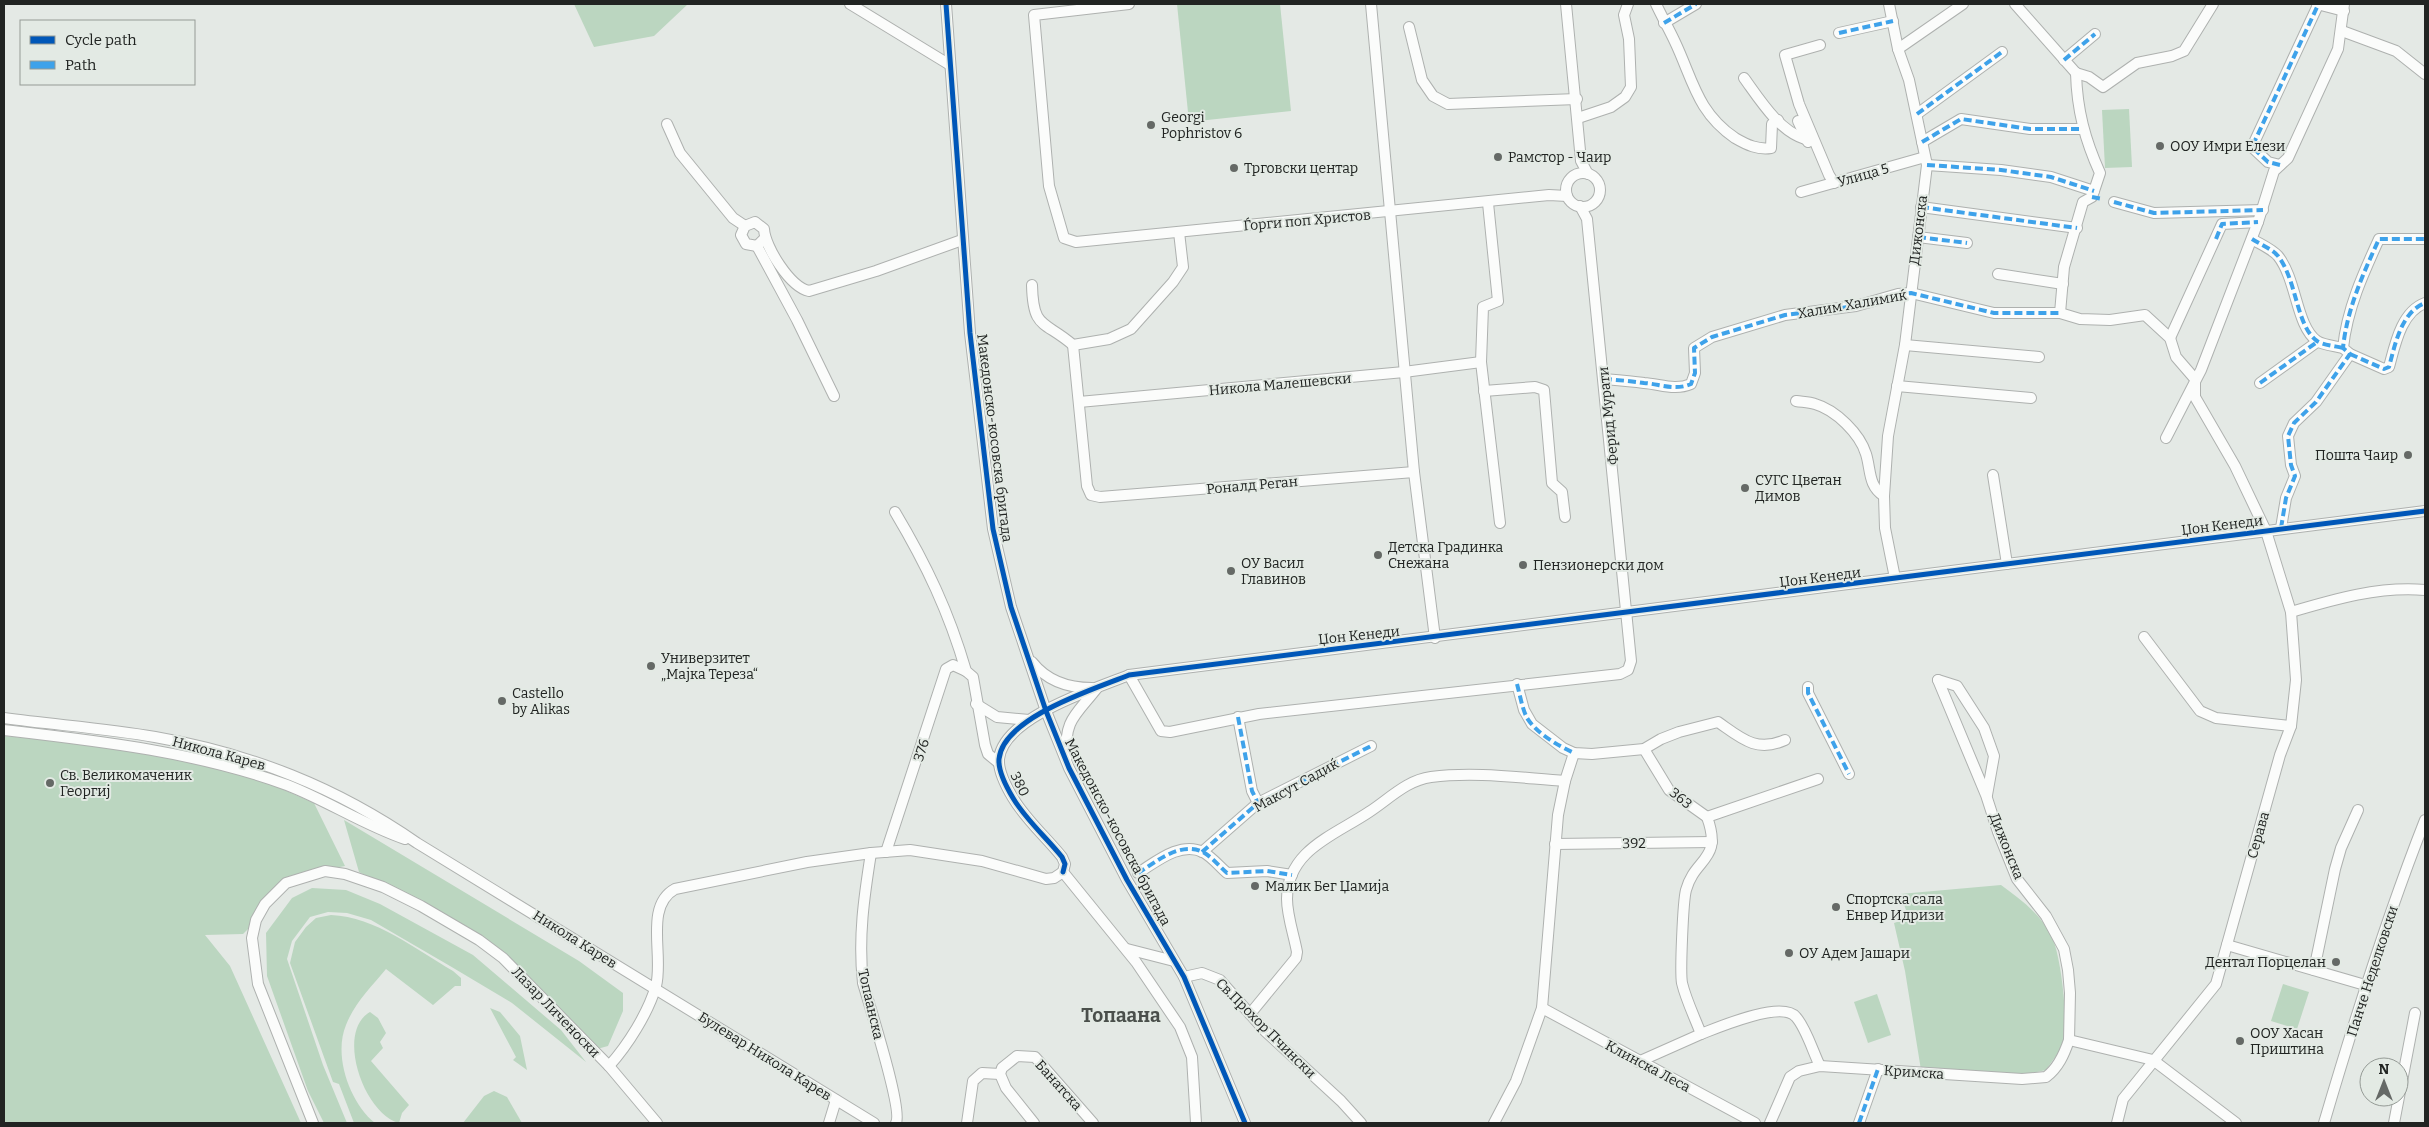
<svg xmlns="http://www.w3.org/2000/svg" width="2429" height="1127" viewBox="0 0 2429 1127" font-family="Bitter,serif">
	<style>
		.green { fill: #bbd6c0 }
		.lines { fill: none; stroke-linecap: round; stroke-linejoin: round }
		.minor-casing { stroke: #aeb1af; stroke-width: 12 }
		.minor { stroke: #fbfcfb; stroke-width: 10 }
		.quiet { stroke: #3ea2ea; stroke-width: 4; stroke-dasharray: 8 4; stroke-linecap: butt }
		.cycleway-casing { stroke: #e3eae4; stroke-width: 8 }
		.cycleway { stroke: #0057b8; stroke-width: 5 }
		.poi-dot { fill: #656966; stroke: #e3eae4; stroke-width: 2 }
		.labels { text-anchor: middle; stroke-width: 4; stroke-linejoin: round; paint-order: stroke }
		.poi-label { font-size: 14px; fill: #212422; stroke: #e3eae4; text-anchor: start }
		.street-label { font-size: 14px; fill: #212422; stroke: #e3eae4 }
		.district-label { font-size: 19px; font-weight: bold; fill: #4a4f4b; stroke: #e3eae4 }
	</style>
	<rect width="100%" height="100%" fill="#e4e9e5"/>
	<g class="green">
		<polygon points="574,4 688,4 654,36 594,47"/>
		<polygon points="1177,4 1280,4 1291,111 1189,122"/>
		<polygon points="2129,109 2132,167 2105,168 2102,110"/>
		<polygon points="4,736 102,745 196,763 268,783 314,803 345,866 288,877 252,925 243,934 205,935 230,966 301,1123 4,1123"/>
		<polygon points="344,820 579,961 623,993 623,1011 608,1046 597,1049 502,951 466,926 359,872"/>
		<path d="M2001 885C2020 899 2041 914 2052 937 2061 956 2069 1024 2063 1044 2060 1052 2051 1062 2046 1070L2023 1075 1921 1070 1905 971 1894 923 1909 918 1900 894Z"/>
		<polygon points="312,888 346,890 380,904 473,955 561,1030 586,1062 512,1003 450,966 371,920 347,913 328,912 310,917 292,941 287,959 323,1065 347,1123 324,1123 308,1091 267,976 266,933 292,898"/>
		<path d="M331 915C376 917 415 949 453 971L461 978V986H455L433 1005 386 969C371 987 354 1004 346 1025 333 1056 350 1103 375 1123H354L339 1084 333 1082 290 963 295 942 306 927 316 918Z"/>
		<polygon points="2283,984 2309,992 2297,1029 2271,1021"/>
		<polygon points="1877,994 1891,1035 1868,1043 1854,1002"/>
		<polygon points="490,1008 500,1012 520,1036 527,1070 513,1060 516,1057"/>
		<path d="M370 1012 378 1018 386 1033 380 1042 383 1048 371 1061 409 1105 402 1113 399 1123C364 1114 335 1032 370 1012Z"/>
		<polygon points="494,1091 507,1097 522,1123 463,1123 484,1096"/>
	</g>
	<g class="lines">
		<g class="minor-casing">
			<g id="minor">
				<polyline points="850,4 950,65"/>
				<polyline points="946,4 970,333 993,529 1011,607 1046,711 1069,768 1127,880 1184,977 1245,1123"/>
				<polyline points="1129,4 1034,15 1049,186 1064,238 1076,242 1549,195 1567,196"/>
				<polyline points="1371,4 1414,472 1435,638"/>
				<polyline points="1566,4 1581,161 1588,174"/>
				<path d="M1656 4C1662 17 1669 29 1675 42 1693 80 1697 112 1735 138 1747 145 1758 150 1771 148L1772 124 1778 120"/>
				<polyline points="1889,4 1898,49 1909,80 1927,165 1905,345 1888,436 1884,496 1885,528 1895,578"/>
				<polyline points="2015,4 2076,73"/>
				<polyline points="2317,4 2344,11"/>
				<polyline points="1664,23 1696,4"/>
				<polyline points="1409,27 1422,80 1433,96 1448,104 1577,99"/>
				<polyline points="2342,31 2396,51 2425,74"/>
				<polyline points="1839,33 1893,21"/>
				<polyline points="1820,45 1785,55 1799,104 1829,175 1834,183"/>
				<polyline points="1898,49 1963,4"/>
				<polyline points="2064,60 2095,34"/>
				<polyline points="2076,73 2089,77 2103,87 2137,63 2172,56 2184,51 2213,4"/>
				<path d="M1744 78C1760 100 1779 131 1805 139"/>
				<polyline points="1917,114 2002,52"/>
				<polyline points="1578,118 1611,107 1625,97 1631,87 1629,39 1624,15 1628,4"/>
				<polyline points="1798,121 1808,142"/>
				<polyline points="667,124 680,153 733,218 745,226"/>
				<polyline points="1922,142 1961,119 2030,129 2082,129"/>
				<polyline points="1927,165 2001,170 2051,177 2094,191"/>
				<polyline points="2280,165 2268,162 2252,147 2318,5"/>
				<circle cx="1583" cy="190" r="17"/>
				<polyline points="1801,192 1925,157"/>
				<polyline points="2114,202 2154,213 2263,210"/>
				<polyline points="1488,203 1498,301 1483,307 1481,362 1500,523"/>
				<polyline points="1921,207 2077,228"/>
				<polyline points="1918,237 1967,243"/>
				<path d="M764 239 757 246 746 244 741 235 745 226 755 222 764 229C765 247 790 287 809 291L876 271 962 240"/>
				<path d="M2252 239C2260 244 2272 249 2278 256 2297 280 2296 326 2317 341 2323 345 2335 346 2343 348"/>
				<polyline points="757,246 797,320 834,396"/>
				<polyline points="1998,274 2063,284"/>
				<path d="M1032 285C1033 330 1044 320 1073 345L1109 339 1131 329 1173 282 1183 267 1179 232"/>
				<path d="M2060 313 2064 267 2083 202 2092 197 2100 173C2085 140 2077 110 2076 73"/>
				<polyline points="2170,338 2222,224 2258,222"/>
				<polyline points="1073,345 1087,486 1091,495 1100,497 1414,472"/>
				<polyline points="1905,345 2039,357"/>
				<path d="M2350 354 2384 369 2389 367C2395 345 2401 312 2425 303"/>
				<path d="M1604 379C1617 380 1631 381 1644 383 1660 384 1675 391 1691 384L1695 373 1694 348 1712 337 1785 315 1856 306 1898 294 1911 293 1994 313H2060L2080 319 2110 320 2145 315 2170 338 2176 357 2195 379"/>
				<polyline points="2260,383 2317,342"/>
				<polyline points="1897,386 2031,398"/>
				<polyline points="1484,391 1535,387 1544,390 1552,483 1562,492 1565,517"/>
				<path d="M1796 401C1802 402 1809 402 1815 404 1836 410 1860 434 1866 454 1871 470 1868 486 1884 496"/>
				<polyline points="1079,402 1404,372 1481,362"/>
				<polyline points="2166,438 2201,370 2258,222 2274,171 2288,158 2338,49 2344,4"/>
				<polyline points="1993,475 2007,564"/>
				<path d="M895 512C926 564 949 612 966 671L973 677 985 745 988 754 999 763"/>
				<path d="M2281 528 2286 498 2295 476 2291 465 2288 436 2294 423 2316 402 2350 354 2343 348C2347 309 2363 274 2379 239H2425"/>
				<path d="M2291 612C2335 599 2379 586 2425 590"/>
				<polyline points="2144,637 2200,711 2216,718 2291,726"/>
				<path d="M1032 662C1047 681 1068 688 1092 688"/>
				<polyline points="1129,675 1161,731 1170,732 1259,714 1620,674 1628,670 1631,661 1587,219 1580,206"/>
				<polyline points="1938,680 1957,686 1984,728 1994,756 1987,795"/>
				<path d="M1517 684 1524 710 1532 724 1563 748 1574 753 1592 754 1644 749 1661 739 1679 732 1718 722C1741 738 1756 753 1785 740"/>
				<polyline points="1808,687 1808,693 1849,774"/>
				<polyline points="976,704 997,717 1029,720"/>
				<polyline points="1238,717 1252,791 1258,803"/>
				<path d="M4 718C54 725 105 728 155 737 252 754 336 787 417 843L874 1123"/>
				<path d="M4 730C99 741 197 752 287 785 328 801 364 825 405 839"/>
				<polyline points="1644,749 1669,790 1707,817"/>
				<path d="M1067 756C1063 720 1077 714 1097 688"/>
				<path d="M1818 779 1707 817C1723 861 1695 857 1686 890 1683 901 1680 972 1682 983 1686 1000 1695 1018 1701 1034 1719 1027 1782 1000 1796 1017 1806 1028 1813 1052 1820 1066"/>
				<polyline points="1555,844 1712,842"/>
				<polyline points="886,852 946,669 953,665 966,671"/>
				<polyline points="1202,852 1258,803 1371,746"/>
				<path d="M871 853C864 897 858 938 863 983 869 1004 903 1110 896 1123"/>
				<path d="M1063 872 1065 864 1062 857C1046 837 1026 820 1013 798 1007 788 998 771 999 759 1003 717 1095 689 1129 675L2425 511"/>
				<polyline points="1063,872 1136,962 1180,1027 1192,1057 1196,1123"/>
				<path d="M1138 873C1156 862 1180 841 1203 852 1212 857 1220 867 1227 873L1267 871 1292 875"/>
				<polyline points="2227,945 2365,985"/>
				<polyline points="1127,949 1174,961"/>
				<polyline points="2314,970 2335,869 2341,848 2358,810"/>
				<polyline points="1184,977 1202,973 1220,980 1265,1031 1341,1101 1361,1123"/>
				<polyline points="1542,1008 1755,1123"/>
				<path d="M1250 1014 1296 958 1297 952C1294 935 1287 916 1287 899 1287 850 1335 835 1369 812 1389 799 1407 780 1431 777 1475 771 1521 778 1565 781"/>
				<polyline points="2069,1040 2153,1060 2236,1123"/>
				<polyline points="1638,1062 1701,1034"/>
				<path d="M609 1066C628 1045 648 1013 656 986 664 956 644 906 675 889L807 862 871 853 910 850 982 861 1046 879 1054 878 1063 872"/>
				<polyline points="313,1123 258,984 252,938 256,920 265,904 286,883 325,871 345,874 383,887 421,906 479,940 503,958 609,1066 657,1123"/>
				<polyline points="829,1123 836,1100"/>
				<polyline points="967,1123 973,1081 982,1073 1000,1074"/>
				<polyline points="1034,1123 1006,1088 1000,1074 1002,1068 1017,1056 1035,1057 1093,1123"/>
				<polyline points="1494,1123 1516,1081 1542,1008 1558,815 1565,781 1574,753"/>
				<path d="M1770 1123 1790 1077 1799 1071 1820 1066 2022 1079 2046 1077C2058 1068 2064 1055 2069 1040L2070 993 2068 970 2064 949 2046 916 2017 879 1998 832 1986 795 1938 680"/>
				<polyline points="1859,1123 1878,1069"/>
				<polyline points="2117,1123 2123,1099 2216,984 2280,755 2291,726 2296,680 2291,612 2266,531 2235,466 2195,397 2195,379"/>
				<path d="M2324 1123C2354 1021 2386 919 2425 820"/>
				<polyline points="2394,1123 2415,1013"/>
			</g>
		</g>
		<use href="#minor" class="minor"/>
		<g class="quiet">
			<polyline points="1664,23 1696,4"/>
			<polyline points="1839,33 1893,21"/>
			<polyline points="2064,60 2095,34"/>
			<polyline points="1917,114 2002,52"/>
			<polyline points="1922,142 1961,119 2030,129 2082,129"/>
			<polyline points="1927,165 2001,170 2051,177 2094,191"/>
			<polyline points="2280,165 2268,162 2252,147 2318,5"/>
			<polyline points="2092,197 2103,199"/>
			<polyline points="2114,202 2154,213 2263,210"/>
			<polyline points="1921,207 2077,228"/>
			<polyline points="1918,237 1967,243"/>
			<polyline points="2216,239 2222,224 2258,222"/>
			<path d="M2252 239C2260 244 2272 249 2278 256 2297 280 2296 326 2317 341 2323 345 2335 346 2343 348"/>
			<path d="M2350 354 2384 369 2389 367C2395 345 2401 312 2425 303"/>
			<path d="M1604 379C1617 380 1631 381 1644 383 1660 384 1675 391 1691 384L1695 373 1694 348 1712 337 1785 315 1856 306 1898 294 1911 293 1994 313H2060"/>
			<polyline points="2260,383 2317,342"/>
			<path d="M2281 528 2286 498 2295 476 2291 465 2288 436 2294 423 2316 402 2350 354 2343 348C2347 309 2363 274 2379 239H2425"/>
			<path d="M1517 684C1520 695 1522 708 1527 718 1537 734 1559 746 1574 753"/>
			<polyline points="1808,687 1808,693 1849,774"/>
			<polyline points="1238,717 1252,791 1258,803"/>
			<polyline points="1202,852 1258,803 1371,746"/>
			<path d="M1138 873C1156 862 1180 841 1203 852 1212 857 1220 867 1227 873L1267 871 1292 875"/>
			<polyline points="1859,1123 1878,1069"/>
		</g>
		<g class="cycleway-casing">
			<g id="cycleway">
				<polyline points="946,4 970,333 993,529 1011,607 1046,711 1069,768 1127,880 1184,977 1245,1123"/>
				<path d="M1063 872 1065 864 1062 857C1046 837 1026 820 1013 798 1007 788 998 771 999 759 1003 717 1095 689 1129 675L2425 511"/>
			</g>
		</g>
		<use href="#cycleway" class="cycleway"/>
	</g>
	<g class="poi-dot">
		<circle cx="1151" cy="125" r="5"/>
		<circle cx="2160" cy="146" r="5"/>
		<circle cx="1498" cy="157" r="5"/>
		<circle cx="1234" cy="168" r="5"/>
		<circle cx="2408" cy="455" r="5"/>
		<circle cx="1745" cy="488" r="5"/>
		<circle cx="1378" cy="555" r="5"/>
		<circle cx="1523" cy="565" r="5"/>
		<circle cx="1231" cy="571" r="5"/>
		<circle cx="651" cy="666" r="5"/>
		<circle cx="502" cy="701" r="5"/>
		<circle cx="50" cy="783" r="5"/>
		<circle cx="1255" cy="886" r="5"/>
		<circle cx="1836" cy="907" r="5"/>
		<circle cx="1789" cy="953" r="5"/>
		<circle cx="2336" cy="962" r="5"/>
		<circle cx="2240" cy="1041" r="5"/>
	</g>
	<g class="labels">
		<g class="poi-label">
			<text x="1161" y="122">Georgi<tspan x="1161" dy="16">Pophristov 6</tspan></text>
			<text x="2170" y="151">ООУ Имри Елези</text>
			<text x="1508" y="162">Рамстор - Чаир</text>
			<text x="1244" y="173">Трговски центар</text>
			<text x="2398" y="460" text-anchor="end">Пошта Чаир</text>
			<text x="1755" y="485">СУГС Цветан<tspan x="1755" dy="16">Димов</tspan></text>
			<text x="1388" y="552">Детска Градинка<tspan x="1388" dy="16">Снежана</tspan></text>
			<text x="1241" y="568">ОУ Васил<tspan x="1241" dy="16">Главинов</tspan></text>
			<text x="1533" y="570">Пензионерски дом</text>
			<text x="661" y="663">Универзитет<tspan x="661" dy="16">„Мајка Тереза“</tspan></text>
			<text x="512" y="698">Castello<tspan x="512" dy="16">by Alikas</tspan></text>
			<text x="60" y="780">Св. Великомаченик<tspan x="60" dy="16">Георгиј</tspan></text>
			<text x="1265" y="891">Малик Бег Џамија</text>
			<text x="1846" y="904">Спортска сала<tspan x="1846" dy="16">Енвер Идризи</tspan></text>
			<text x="1799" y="958">ОУ Адем Јашари</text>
			<text x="2326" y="967" text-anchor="end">Дентал Порцелан</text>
			<text x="2250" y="1038">ООУ Хасан<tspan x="2250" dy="16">Приштина</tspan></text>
		</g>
		<g class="street-label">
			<text transform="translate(1863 175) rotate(-16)" y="5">Улица 5</text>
			<text transform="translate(1307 220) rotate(-5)" y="5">Ѓорги поп Христов</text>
			<text transform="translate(1918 230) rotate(-83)" y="5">Дижонска</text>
			<text transform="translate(1852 304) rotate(-10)" y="5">Халим Халимиќ</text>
			<text transform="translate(1280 384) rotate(-5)" y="5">Никола Малешевски</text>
			<text transform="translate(1608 416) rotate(-96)" y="5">Ферид Мурати</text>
			<text transform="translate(995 438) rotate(83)" y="5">Македонско-косовска бригада</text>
			<text transform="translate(1252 485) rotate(-5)" y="5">Роналд Реган</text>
			<text transform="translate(2222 525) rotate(-7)" y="5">Џон Кенеди</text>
			<text transform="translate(1820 577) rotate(-7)" y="5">Џон Кенеди</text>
			<text transform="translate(1359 635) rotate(-6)" y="5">Џон Кенеди</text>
			<text transform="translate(921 750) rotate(-72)" y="5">376</text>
			<text transform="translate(219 753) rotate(15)" y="5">Никола Карев</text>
			<text transform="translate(1020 784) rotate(64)" y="5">380</text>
			<text transform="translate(1296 785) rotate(-29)" y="5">Максут Садиќ</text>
			<text transform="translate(1681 798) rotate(39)" y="5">363</text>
			<text transform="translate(1118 832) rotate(62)" y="5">Македонско-косовска бригада</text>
			<text transform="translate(2258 835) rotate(-74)" y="5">Серава</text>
			<text transform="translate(1634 843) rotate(-1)" y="5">392</text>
			<text transform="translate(2007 846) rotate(68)" y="5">Дижонска</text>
			<text transform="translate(575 939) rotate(32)" y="5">Никола Карев</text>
			<text transform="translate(2372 971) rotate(-72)" y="5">Панче Неделковски</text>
			<text transform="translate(871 1004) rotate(77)" y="5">Топаанска</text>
			<text transform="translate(556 1012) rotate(46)" y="5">Лазар Личеноски</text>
			<text transform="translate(1266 1028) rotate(45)" y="5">Св.Прохор Пчински</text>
			<text transform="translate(765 1056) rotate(32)" y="5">Булевар Никола Карев</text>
			<text transform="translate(1648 1066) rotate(28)" y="5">Клинска Леса</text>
			<text transform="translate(1914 1072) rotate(4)" y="5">Кримска</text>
			<text transform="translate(1059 1085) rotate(48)" y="5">Банатска</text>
		</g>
		<g class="district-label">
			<text x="1121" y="1022">Топаана</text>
		</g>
	</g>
	<rect width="2429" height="1127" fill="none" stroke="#212422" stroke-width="10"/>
	<rect x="20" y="20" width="175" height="65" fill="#e3eae4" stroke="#959b96"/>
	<rect x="30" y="36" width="25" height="8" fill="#0057b8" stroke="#959b96"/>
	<text x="65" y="45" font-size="15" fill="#212422">Cycle path</text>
	<rect x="30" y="61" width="25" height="8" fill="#3ea2ea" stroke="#959b96"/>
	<text x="65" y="70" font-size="15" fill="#212422">Path</text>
	<g transform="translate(2384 1082)"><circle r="24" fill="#e3eae4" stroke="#959b96"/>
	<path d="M0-4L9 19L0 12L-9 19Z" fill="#656966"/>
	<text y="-8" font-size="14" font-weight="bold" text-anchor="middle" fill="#212422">N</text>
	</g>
</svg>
